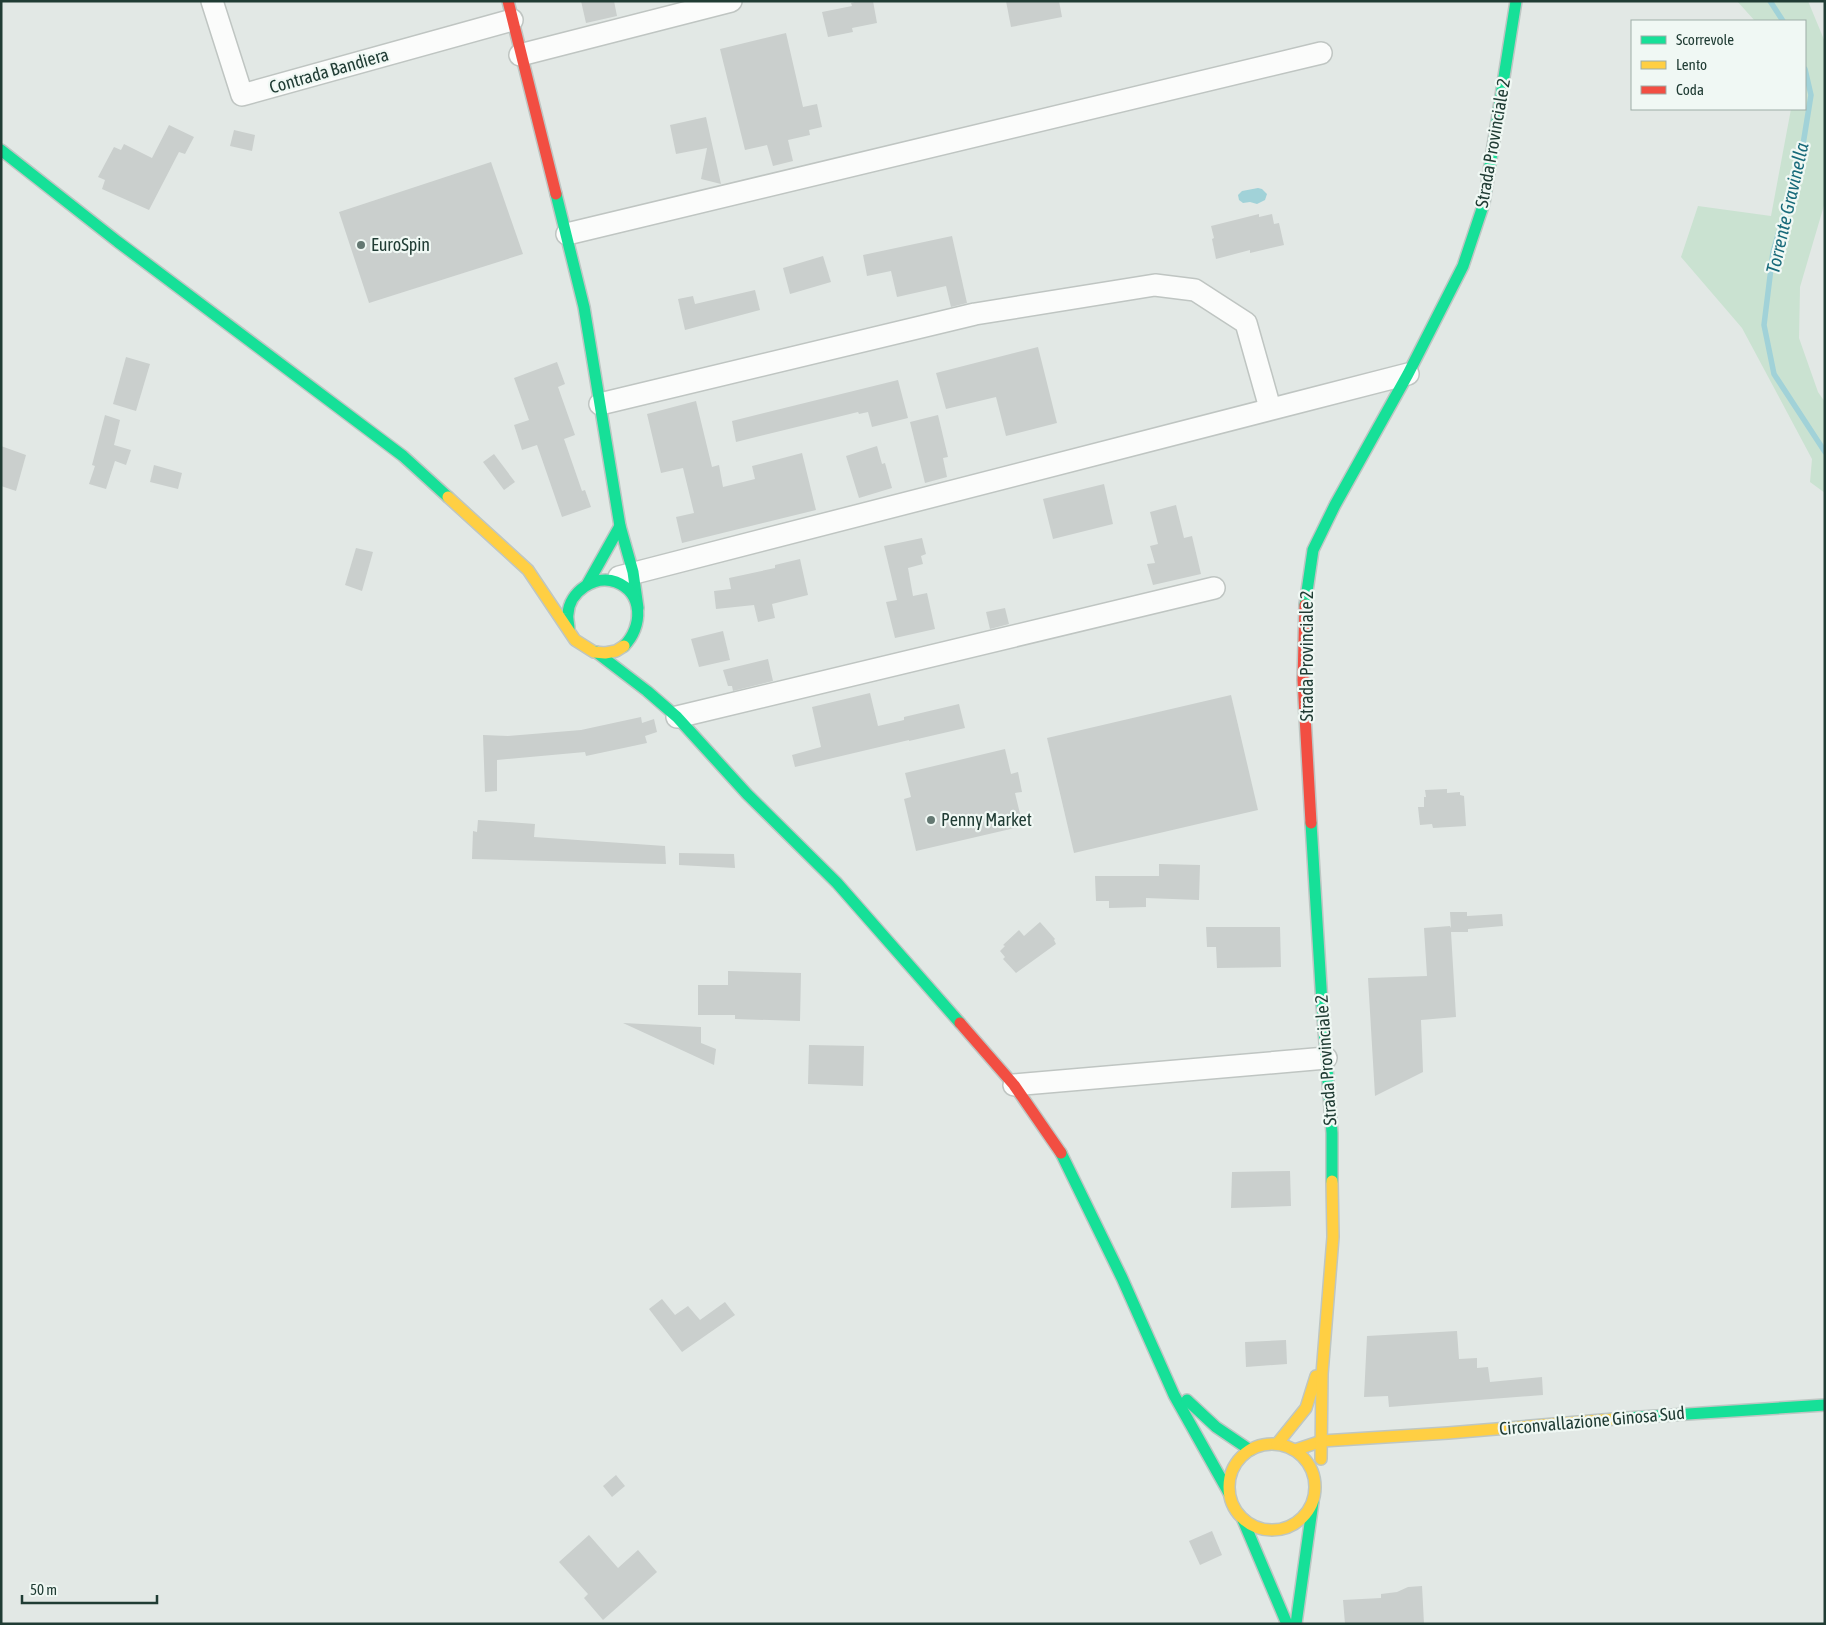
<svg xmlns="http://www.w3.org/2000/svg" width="1826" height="1625" viewBox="0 0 1826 1625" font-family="'Asap Condensed',sans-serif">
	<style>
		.green { fill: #cae2d1 }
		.water { fill: #a1d2d8 }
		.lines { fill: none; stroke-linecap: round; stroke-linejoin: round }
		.stream { stroke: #a1d2d8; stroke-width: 5.5 }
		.building { fill: #cacfcd }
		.street-casing { stroke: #bfc5c2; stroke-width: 24 }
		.fast-casing { stroke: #bec6c3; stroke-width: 14 }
		.slow-casing { stroke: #bec6c3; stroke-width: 14 }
		.jam-casing { stroke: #bec6c3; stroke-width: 14 }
		.street { stroke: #fbfcfb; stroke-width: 21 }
		.fast { stroke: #16e098; stroke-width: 11 }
		.slow { stroke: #ffcf43; stroke-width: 11 }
		.jam { stroke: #f24e42; stroke-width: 11 }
		.poi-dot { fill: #647872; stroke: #f0f8f4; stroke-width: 2 }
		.labels { text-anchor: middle; stroke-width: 4.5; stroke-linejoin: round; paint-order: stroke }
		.street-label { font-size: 18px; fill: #203c34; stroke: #f0f8f4 }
		.poi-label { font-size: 18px; fill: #203c34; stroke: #f0f8f4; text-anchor: start }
		.water-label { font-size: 19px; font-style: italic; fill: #186a7a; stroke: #f0f8f4 }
	</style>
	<rect width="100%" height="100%" fill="#e2e8e5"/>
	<polygon class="green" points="1737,1 1808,1 1825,42 1825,202 1800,287 1799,338 1818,392 1825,402 1825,493 1810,482 1812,459 1742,328 1681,257 1698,206 1771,216 1791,109 1805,109 1805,21 1755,21"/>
	<polygon class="water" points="1258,188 1262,189 1267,194 1265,200 1257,204 1250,202 1243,203 1239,200 1238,195 1242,191"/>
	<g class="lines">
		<g class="stream">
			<polyline points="1770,1 1783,21"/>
			<polyline points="1805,69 1811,95 1801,157 1773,252 1764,325 1774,374 1825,452"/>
		</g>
	</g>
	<g class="building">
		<polygon points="581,1 614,1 617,16 586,23"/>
		<polygon points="858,1 873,1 877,23 852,28 853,32 828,37 822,12 852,6 851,3"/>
		<polygon points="1006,1 1059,1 1062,17 1011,27"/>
		<polygon points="786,33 803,107 817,104 822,127 809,130 810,135 788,140 793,161 773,166 767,145 745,150 720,49"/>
		<polygon points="706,117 710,135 721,184 701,179 707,148 676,154 670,125"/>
		<polygon points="169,125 194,137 185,154 179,152 149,210 102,189 105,180 98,177 114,147 121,150 124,144 152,158"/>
		<polygon points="234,130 255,135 252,151 230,146"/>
		<polygon points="491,162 523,254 369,303 339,212"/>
		<polygon points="1259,214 1259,217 1272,214 1274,224 1279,223 1284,245 1250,253 1250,250 1216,259 1212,239 1214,238 1211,226"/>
		<polygon points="952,236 967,303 951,307 946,286 897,297 891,271 867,276 863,255"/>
		<polygon points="823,256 831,282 790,294 783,268"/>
		<polygon points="755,290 760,310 685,330 678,299 693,296 695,304"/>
		<polygon points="1038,347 1057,423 1006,436 996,397 946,409 936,373"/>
		<polygon points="126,357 150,364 136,411 113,404"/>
		<polygon points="557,362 565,384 558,387 575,435 564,439 582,491 585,490 591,507 562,517 537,445 522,450 514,425 529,420 514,378"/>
		<polygon points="898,380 908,418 872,427 868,412 859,414 858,412 736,442 732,421"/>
		<polygon points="696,401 712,467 719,465 723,487 755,479 752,466 802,453 816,510 682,543 676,517 694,513 683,468 661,473 647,414"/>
		<polygon points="105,415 120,420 114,445 131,450 126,465 115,461 106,489 89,484 95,466 92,465"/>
		<polygon points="938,415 948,457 943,458 947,477 925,483 910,422"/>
		<polygon points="1,446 26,455 16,491 1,486"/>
		<polygon points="877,446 882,464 885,463 892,488 859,498 846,456"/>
		<polygon points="494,454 515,482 504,490 483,462"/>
		<polygon points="154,465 182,473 178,489 150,482"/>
		<polygon points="1104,484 1113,524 1053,539 1043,499"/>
		<polygon points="1176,505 1184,538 1192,536 1201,574 1153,585 1147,564 1155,563 1150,546 1158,544 1150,512"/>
		<polygon points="922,538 926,554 921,556 923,564 908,568 913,596 927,593 935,629 895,638 886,602 897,600 884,546"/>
		<polygon points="356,548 373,552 362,591 345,585"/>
		<polygon points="800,559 808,595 772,604 775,618 758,622 754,605 716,609 714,591 731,589 729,578 775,568 775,565"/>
		<polygon points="1005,608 1009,624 990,629 986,612"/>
		<polygon points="723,631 730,660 699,667 691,639"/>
		<polygon points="768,659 773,681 733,691 732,686 728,686 723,670"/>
		<polygon points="870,693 878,726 904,720 904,717 959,704 965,728 909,741 909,740 795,767 792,755 821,747 812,707"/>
		<polygon points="1231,695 1258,810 1074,853 1047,738"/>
		<polygon points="641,717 642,723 654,719 657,732 645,736 647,743 586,756 585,752 497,760 497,791 485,792 483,735 508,736 581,730"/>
		<polygon points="1005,749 1011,774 1018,772 1022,792 1015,793 1023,826 916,851 904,799 911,797 905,773"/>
		<polygon points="1447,789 1447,793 1460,792 1460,795 1464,796 1466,826 1433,828 1432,824 1420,825 1418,807 1424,807 1424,797 1426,797 1425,790"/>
		<polygon points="478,820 535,824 534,837 665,846 666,864 472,859 473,831 477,832"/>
		<polygon points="679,853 734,854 735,868 679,865"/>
		<polygon points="1159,864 1200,865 1199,900 1146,898 1146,907 1109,908 1109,901 1096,901 1095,876 1159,876"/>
		<polygon points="1450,912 1467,912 1467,916 1502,914 1503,926 1468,929 1468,932 1451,932 1456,1017 1421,1020 1423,1072 1375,1096 1368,978 1427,976 1424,928 1450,926 1451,928"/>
		<polygon points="1040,922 1055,939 1054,940 1056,944 1016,973 1003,959 1005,957 1000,951 1005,946 1003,945 1019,930 1024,936"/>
		<polygon points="1206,927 1280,927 1281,967 1217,968 1216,947 1207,947"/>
		<polygon points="728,971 801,973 800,1021 735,1019 735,1015 698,1015 698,985 728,985"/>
		<polygon points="623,1023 701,1027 701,1043 716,1049 714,1065"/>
		<polygon points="809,1045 864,1046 863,1086 808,1084"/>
		<polygon points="1290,1171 1291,1206 1231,1208 1232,1172"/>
		<polygon points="662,1299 675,1315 688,1306 700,1320 725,1302 735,1315 682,1352 649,1309"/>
		<polygon points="1457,1331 1459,1359 1477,1358 1477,1368 1488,1367 1490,1382 1542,1377 1543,1395 1389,1407 1388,1396 1364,1397 1367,1336"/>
		<polygon points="1286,1340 1287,1364 1246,1367 1245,1342"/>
		<polygon points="616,1475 625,1486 612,1497 603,1486"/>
		<polygon points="1212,1531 1222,1555 1200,1565 1189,1541"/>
		<polygon points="589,1535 618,1568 638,1550 657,1572 603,1620 584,1598 588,1594 559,1562"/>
		<polygon points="1422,1586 1424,1624 1345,1624 1343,1600 1381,1598 1381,1594 1397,1592 1408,1587"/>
	</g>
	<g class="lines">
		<g class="street-casing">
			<g id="street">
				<polyline points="212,1 242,95 512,20"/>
				<polyline points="520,55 731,1"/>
				<polyline points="567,234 1321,53"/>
				<polyline points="600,404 975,314 1155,285 1195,290 1246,323 1270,408"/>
				<polyline points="619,577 1408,374"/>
				<polyline points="677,717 1214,588"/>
				<polyline points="1014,1085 1326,1058"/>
			</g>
		</g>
		<g class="fast-casing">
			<g id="fast">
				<polyline points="1,150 118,242 403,456 448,497"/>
				<polyline points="556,194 584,307 620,526 633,572 638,608"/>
				<polyline points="588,583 620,526"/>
				<polyline points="1305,605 1313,550 1335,505 1408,374 1463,266 1484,203 1516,1"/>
				<path d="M569 629C569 624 567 618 568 614 569 592 595 574 616 582 644 593 643 627 624 646"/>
				<polyline points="596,652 647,691 677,717 747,794 837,883 960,1023"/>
				<polyline points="1311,823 1322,1004 1332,1133 1332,1181"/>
				<polyline points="1061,1153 1122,1278 1174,1395 1229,1493"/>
				<polyline points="1187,1400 1216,1427 1250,1450"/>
				<polyline points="1626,1418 1825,1405"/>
				<polyline points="1243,1520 1287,1624"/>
				<polyline points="1296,1624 1313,1502"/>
			</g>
		</g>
		<g class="slow-casing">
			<g id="slow">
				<polyline points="448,497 528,570 575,640 594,652 605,653 616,651 624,646"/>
				<circle cx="1272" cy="1487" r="43"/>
				<polyline points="1277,1444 1306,1408 1316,1376"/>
				<polyline points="1295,1450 1322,1441 1448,1433 1626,1418"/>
				<polyline points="1321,1459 1322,1374 1333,1237 1332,1181"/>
			</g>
		</g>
		<g class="jam-casing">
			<g id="jam">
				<polyline points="508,1 556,194"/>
				<polyline points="1305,605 1303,680 1311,823"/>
				<polyline points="960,1023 1014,1085 1061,1153"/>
			</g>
		</g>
		<use href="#street" class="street"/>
		<use href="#fast" class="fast"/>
		<use href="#slow" class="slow"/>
		<use href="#jam" class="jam"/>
	</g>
	<g class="poi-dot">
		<circle cx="361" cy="245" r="5"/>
		<circle cx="931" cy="820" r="5"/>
	</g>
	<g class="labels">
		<g class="street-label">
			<text transform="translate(329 71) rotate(-16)" y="6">Contrada Bandiera</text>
			<text transform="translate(1493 143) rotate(-80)" y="6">Strada Provinciale 2</text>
			<text transform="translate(1307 656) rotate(-90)" y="6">Strada Provinciale 2</text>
			<text transform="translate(1326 1060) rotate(-94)" y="6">Strada Provinciale 2</text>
			<text transform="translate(1592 1421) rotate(-5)" y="6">Circonvallazione Ginosa Sud</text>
		</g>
		<g class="poi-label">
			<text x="371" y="251">EuroSpin</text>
			<text x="941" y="826">Penny Market</text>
		</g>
		<g class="water-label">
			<text transform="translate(1787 208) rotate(-77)" y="7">Torrente Gravinella</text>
		</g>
	</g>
	<rect width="1826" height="1625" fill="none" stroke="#203c34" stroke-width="5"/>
	<rect x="1631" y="20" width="175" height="90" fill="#f0f8f4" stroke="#9dada7"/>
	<rect x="1641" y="36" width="25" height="8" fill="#16e098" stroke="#9dada7"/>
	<text x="1676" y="45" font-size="15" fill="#203c34">Scorrevole</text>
	<rect x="1641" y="61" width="25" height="8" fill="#ffcf43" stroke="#9dada7"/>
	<text x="1676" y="70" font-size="15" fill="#203c34">Lento</text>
	<rect x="1641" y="86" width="25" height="8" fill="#f24e42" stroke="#9dada7"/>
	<text x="1676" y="95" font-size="15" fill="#203c34">Coda</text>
	<path d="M22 1595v8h135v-8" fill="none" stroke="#203c34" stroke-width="2.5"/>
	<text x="30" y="1595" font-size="15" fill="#203c34" stroke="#f0f8f4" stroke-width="4" paint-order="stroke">50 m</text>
</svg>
